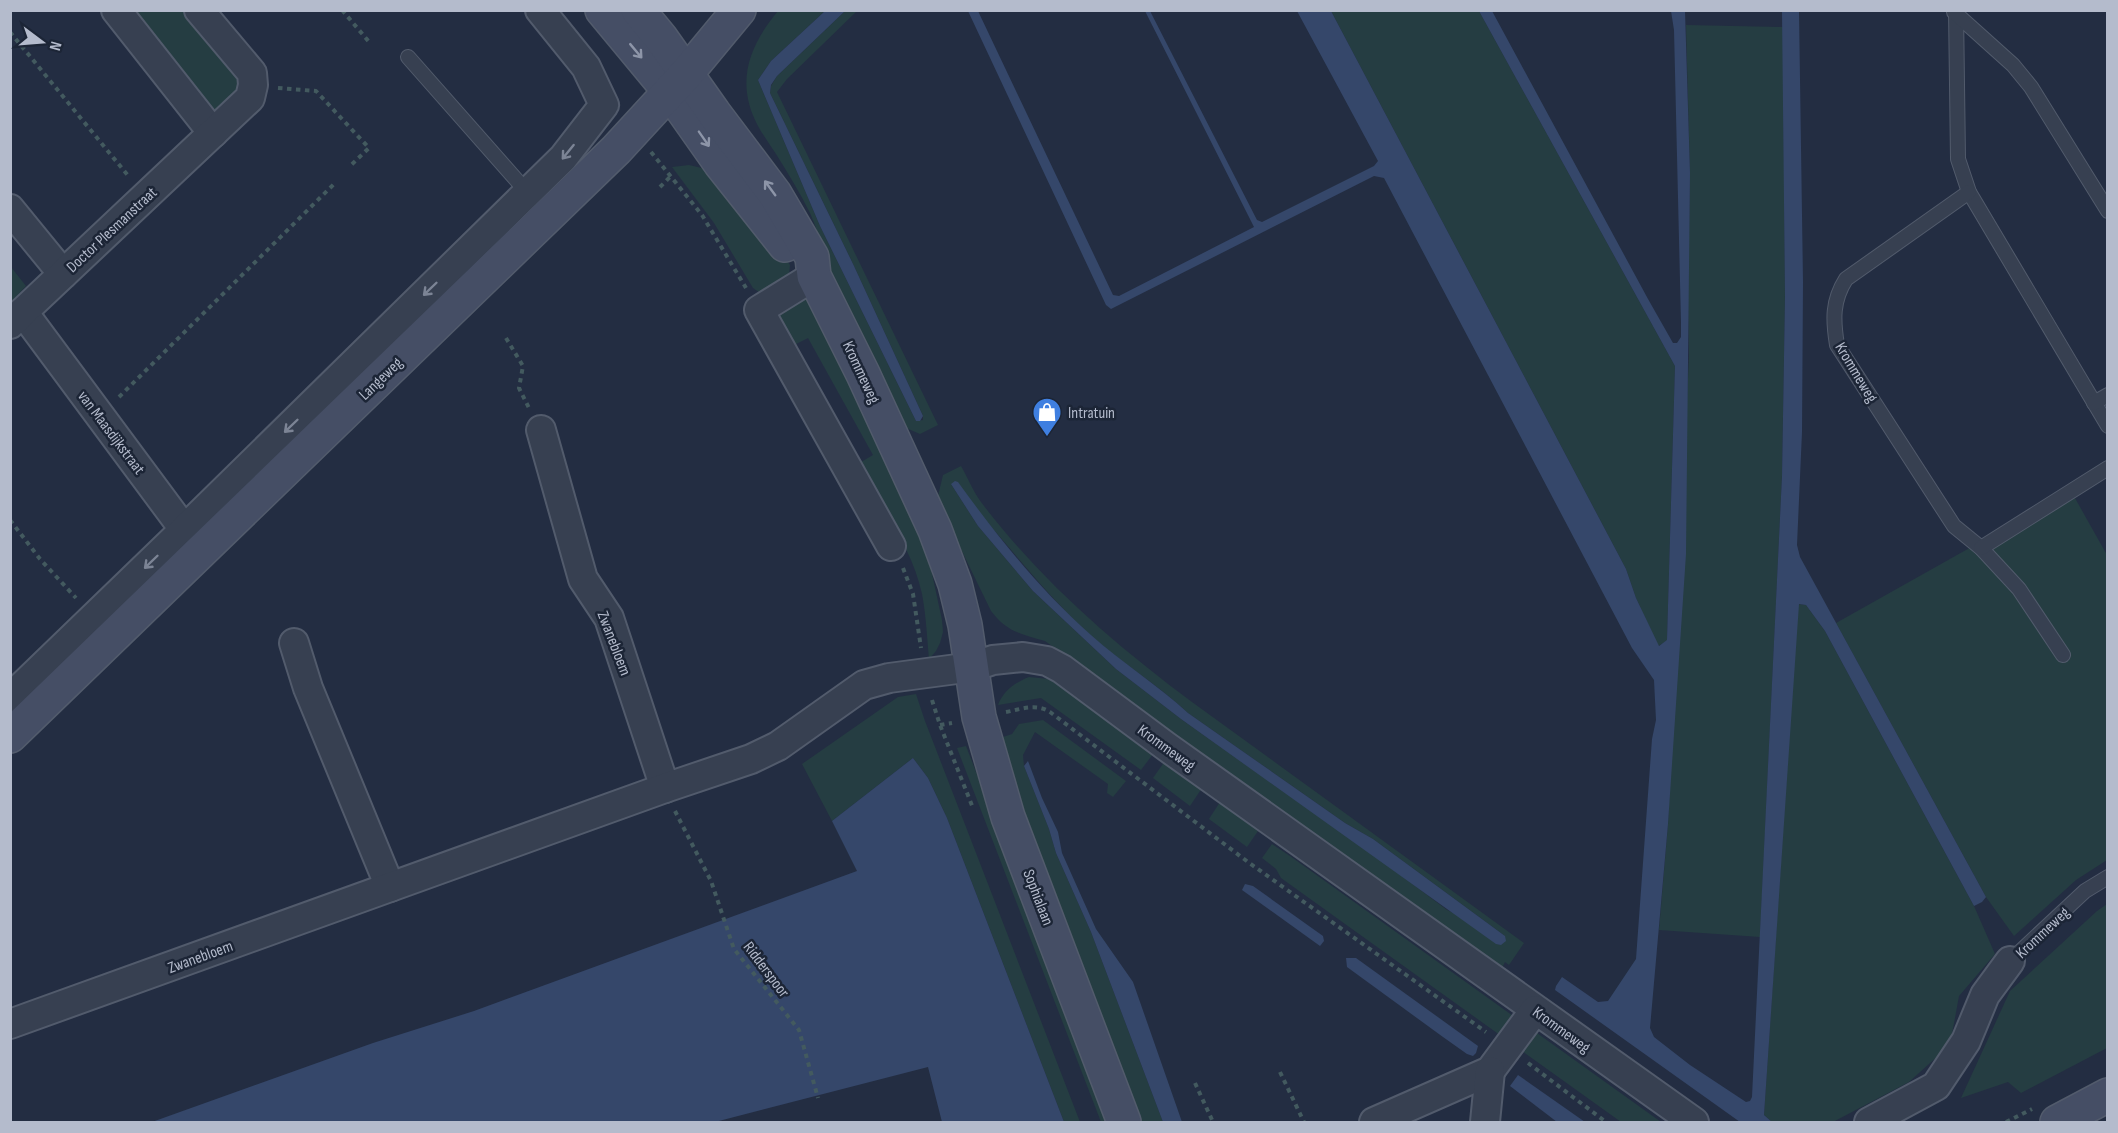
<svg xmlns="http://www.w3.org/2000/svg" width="2118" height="1133" viewBox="0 0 2118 1133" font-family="'Sofia Sans Condensed',sans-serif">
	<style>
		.green { fill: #253d42; fill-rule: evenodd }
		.water { fill: #35476a }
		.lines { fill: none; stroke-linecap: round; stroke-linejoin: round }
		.lane-casing { stroke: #525b6c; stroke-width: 16 }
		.street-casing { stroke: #525b6c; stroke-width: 32 }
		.secondary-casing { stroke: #525b6c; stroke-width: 36 }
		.path { stroke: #435a5f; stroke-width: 4; stroke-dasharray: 4.5 4.5; stroke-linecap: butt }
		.lane { stroke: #374051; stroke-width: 14 }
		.street { stroke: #374051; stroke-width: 28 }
		.secondary { stroke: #454e65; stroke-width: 33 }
		.oneway { stroke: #8d95a8 }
		.oneway2 { stroke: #7c8495 }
		.labels { text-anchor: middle; stroke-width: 5; stroke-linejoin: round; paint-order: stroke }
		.street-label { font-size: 16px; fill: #b4bbcc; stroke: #1c2536 }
		.poi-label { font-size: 16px; fill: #b4bbcc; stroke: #1c2536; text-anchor: start }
	</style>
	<rect width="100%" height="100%" fill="#232d42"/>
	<g class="green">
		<polygon points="124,11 189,11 251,82 214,118"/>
		<path d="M778 11H825L771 61 758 80 820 226 916 421 923 420V416L854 266 770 93 771 86 777 76 845 11H857L787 79 777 92 938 425 920 434 906 428 900 422C877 372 852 323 831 273 823 253 819 233 810 213 800 193 788 173 776 154 763 135 750 117 747 93 743 61 759 34 778 11Z"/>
		<polygon points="1331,11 1479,11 1675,366 1667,641 1658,646 1636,598 1626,569"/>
		<polygon points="1686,25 1783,27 1785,297 1782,476 1760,937 1659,930 1668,824 1689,356 1688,299 1690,173"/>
		<polygon points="689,165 706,169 775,242 790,265 789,275 763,295 753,288 714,223 672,167"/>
		<polygon points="11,267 26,286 11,302 10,302"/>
		<path d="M803 297 811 301 914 515 931 569 942 620 943 632 940 643 936 651 929 659C927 637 926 615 922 594 912 547 880 505 856 465L873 455 808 338 792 346 777 316 778 311Z"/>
		<path d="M961 466C968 478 973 491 981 502 1040 580 1114 644 1192 702L1524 943 1509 965 1505 962 1502 968 1045 641C1021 634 1007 632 991 611L937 500 943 475ZM951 484C999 531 1038 587 1088 633 1120 662 1157 684 1188 713L1345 823 1373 839 1505 936 1447 910 1386 864 1181 719 1116 669 1033 591 978 526Z"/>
		<polygon points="2071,491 2107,555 2107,860 2076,880 2014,936 1986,897 1836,623"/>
		<polygon points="1798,604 1806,605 1825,631 1974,906 1995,954 1959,996 1950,1045 1909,1082 1833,1122 1772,1122 1764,1115"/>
		<path d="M1029 677 1049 679 1079 698 1153 754 1141 770 1041 698 998 705C1003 691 1016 682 1029 677Z"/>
		<polygon points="916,694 925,721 1080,1122 1064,1122 947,818 928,778 913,758 832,821 802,764 898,697"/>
		<polygon points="1043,720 1126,781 1113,797 1107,793 1108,784 1035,732 1023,755 1024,766 1049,829 1056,853 1091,932 1163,1122 1139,1122 1019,804 1003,737 1012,734 1019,724"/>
		<polygon points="966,746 1112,1122 1101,1122 957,748"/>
		<polygon points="1165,761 1202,788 1190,806 1153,778"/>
		<polygon points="1220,802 1258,831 1247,847 1209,819"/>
		<polygon points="1272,844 1290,856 1661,1122 1621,1122 1281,878 1276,869 1262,858"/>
		<polygon points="2107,904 2107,1048 2021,1093 2008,1082 1961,1098 2010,991 2097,911"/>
	</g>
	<g class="water">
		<polygon points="825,11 845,11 777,76 771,85 770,93 854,266 923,416 920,421 916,421 820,226 758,80 771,61"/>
		<polygon points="968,11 978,11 1113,295 1119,296 1254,227 1145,11 1150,11 1257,220 1262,222 1374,166 1378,161 1297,11 1331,11 1626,569 1636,598 1659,646 1667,640 1675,366 1479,11 1492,11 1648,299 1673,343 1677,343 1681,337 1681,323 1674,30 1671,11 1685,11 1690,173 1686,554 1668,824 1650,1028 1654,1037 1690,1065 1746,1102 1750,1101 1752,1097 1782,476 1785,297 1782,11 1799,11 1803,282 1802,432 1797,545 1800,557 1986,897 1982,902 1974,906 1825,631 1806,605 1799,604 1764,1115 1772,1122 1740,1122 1555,990 1556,986 1562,977 1598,1002 1608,1001 1636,959 1652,739 1656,720 1654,680 1632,648 1384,178 1374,176 1111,309 1106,305"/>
		<path d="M955 481 958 482C997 536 1041 591 1091 635 1122 663 1158 685 1188 713L1345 823 1373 839 1505 936 1506 941 1501 945 1496 944 1181 719 1116 669 1033 591 978 526 951 484Z"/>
		<polygon points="913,758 928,778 947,818 1064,1122 942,1122 928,1067 715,1122 152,1122 373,1043 474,1011 857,871 832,821"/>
		<polygon points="1028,761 1042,798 1058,832 1062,853 1096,929 1133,982 1182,1122 1163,1122 1091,932 1056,853 1049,829 1024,766"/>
		<polygon points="1245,884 1253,886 1323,936 1324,941 1320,946 1242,890"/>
		<polygon points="1346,958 1356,958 1478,1046 1476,1053 1473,1056 1467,1054 1443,1037 1347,967"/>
		<polygon points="1518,1075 1585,1122 1557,1122 1510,1086"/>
	</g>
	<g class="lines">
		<g class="lane-casing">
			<g id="lane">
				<polyline points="1956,10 1958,159 1969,192 2108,426"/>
				<polyline points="1954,12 2013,65 2031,87 2108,211"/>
				<polyline points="408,57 528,193"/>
				<path d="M1969 192 1846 279C1832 301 1833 320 1837 345L1954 526 1981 548 2019 589 2063 655"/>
				<polyline points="2094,403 2108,395"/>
				<polyline points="1981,548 2108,468"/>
				<polyline points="2010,961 2085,891 2108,877"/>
			</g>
		</g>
		<g class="street-casing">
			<g id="street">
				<polyline points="116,10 213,133"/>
				<polyline points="10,209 63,274"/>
				<polyline points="814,276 759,310 891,546"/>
				<polyline points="23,312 195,544"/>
				<polyline points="10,324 250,98 253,85 252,73 199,10"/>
				<polyline points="541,430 583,579 609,618 665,788"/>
				<polyline points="294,643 308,688 390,887"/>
				<polyline points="10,698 185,529 563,158 604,105 586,67 540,10"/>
				<polyline points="10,1024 665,788 751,759 778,746 864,685 889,678 972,667 993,660 1023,657 1047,661 1062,669 1167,747 1694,1122"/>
				<polyline points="1374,1122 1490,1071 1535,1010"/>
				<polyline points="1485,1122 1490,1071"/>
				<polyline points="1869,1122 1936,1086 1966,1041 1985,995 2010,961"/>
			</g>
		</g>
		<g class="secondary-casing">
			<g id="secondary">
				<polyline points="602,10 670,92 720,163 785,245"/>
				<polyline points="638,10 661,38 714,113 775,194 812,257 814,276 863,374 935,530 955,584 965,625 979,717 1008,817 1124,1122"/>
				<polyline points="10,736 616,150 686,74 739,10"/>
				<polyline points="2057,1122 2108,1095"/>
			</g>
		</g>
		<g class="path">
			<polyline points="342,10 370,43"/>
			<polyline points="10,32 130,178"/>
			<polyline points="278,88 316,91 369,148 350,166"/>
			<polyline points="651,152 702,215 746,288"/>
			<polyline points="660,187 671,176"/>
			<polyline points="506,338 523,366 519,388 529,408"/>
			<polyline points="119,397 336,182"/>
			<polyline points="10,520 40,559 76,598"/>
			<polyline points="903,568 913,594 921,648"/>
			<polyline points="932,700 940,725 973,808"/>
			<path d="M1006 712C1022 709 1036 703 1050 712L1248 862 1486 1032"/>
			<polyline points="940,725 952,723"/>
			<polyline points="675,811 711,881 734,949 799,1030 818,1098"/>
			<polyline points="1528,1063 1606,1122"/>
			<polyline points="1280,1072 1304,1122"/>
			<polyline points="1195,1083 1213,1122"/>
			<polyline points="2006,1122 2032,1109"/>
		</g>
		<use href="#lane" class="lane"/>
		<use href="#street" class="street"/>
		<use href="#secondary" class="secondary"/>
	</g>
	<defs><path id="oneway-shaft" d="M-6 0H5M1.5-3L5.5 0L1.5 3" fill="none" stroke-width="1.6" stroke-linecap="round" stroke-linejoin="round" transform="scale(1.5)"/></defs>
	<g class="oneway">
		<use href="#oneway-shaft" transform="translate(636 51) rotate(50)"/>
		<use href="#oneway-shaft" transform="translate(704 139) rotate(55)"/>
		<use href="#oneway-shaft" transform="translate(770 188) rotate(-126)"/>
	</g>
	<g class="oneway2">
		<use href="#oneway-shaft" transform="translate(568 152) rotate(129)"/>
		<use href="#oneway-shaft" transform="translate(430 289) rotate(136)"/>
		<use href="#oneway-shaft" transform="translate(291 426) rotate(136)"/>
		<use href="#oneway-shaft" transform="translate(151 562) rotate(136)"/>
	</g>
	<defs>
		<g id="shop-pin" transform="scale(1.5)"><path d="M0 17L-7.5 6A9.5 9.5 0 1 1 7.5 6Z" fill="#3f7fe0" stroke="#1c2536"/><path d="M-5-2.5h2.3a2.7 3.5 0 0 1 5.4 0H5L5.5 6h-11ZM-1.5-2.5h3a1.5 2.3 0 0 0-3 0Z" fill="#fff"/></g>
	</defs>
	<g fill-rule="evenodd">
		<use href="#shop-pin" x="1047" y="412"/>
	</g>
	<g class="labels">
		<g class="street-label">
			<text transform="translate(111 229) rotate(-43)" y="6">Doctor Plesmanstraat</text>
			<text transform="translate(862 372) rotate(65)" y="6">Krommeweg</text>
			<text transform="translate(1857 372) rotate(59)" y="6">Krommeweg</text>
			<text transform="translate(380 378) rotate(-44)" y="6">Langeweg</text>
			<text transform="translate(112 432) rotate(53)" y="6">van Maasdijkstraat</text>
			<text transform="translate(615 643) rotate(69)" y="6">Zwanebloem</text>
			<text transform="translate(1167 747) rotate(36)" y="6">Krommeweg</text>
			<text transform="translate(1039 897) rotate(69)" y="6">Sophialaan</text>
			<text transform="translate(2042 932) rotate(-43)" y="6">Krommeweg</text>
			<text transform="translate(200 956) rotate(-20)" y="6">Zwanebloem</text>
			<text transform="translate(767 969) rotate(53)" y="6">Ridderspoor</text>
			<text transform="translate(1562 1029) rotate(36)" y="6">Krommeweg</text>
		</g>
		<g class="poi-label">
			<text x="1068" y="418">Intratuin</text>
		</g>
	</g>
	<rect width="2118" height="1133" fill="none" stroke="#b4bbcc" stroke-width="24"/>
	<g transform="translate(42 42) rotate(106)" stroke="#1c2536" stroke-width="4.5" paint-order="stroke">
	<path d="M0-4.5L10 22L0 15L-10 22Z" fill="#b4bbcc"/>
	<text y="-9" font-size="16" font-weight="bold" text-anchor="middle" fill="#b4bbcc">N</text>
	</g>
</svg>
